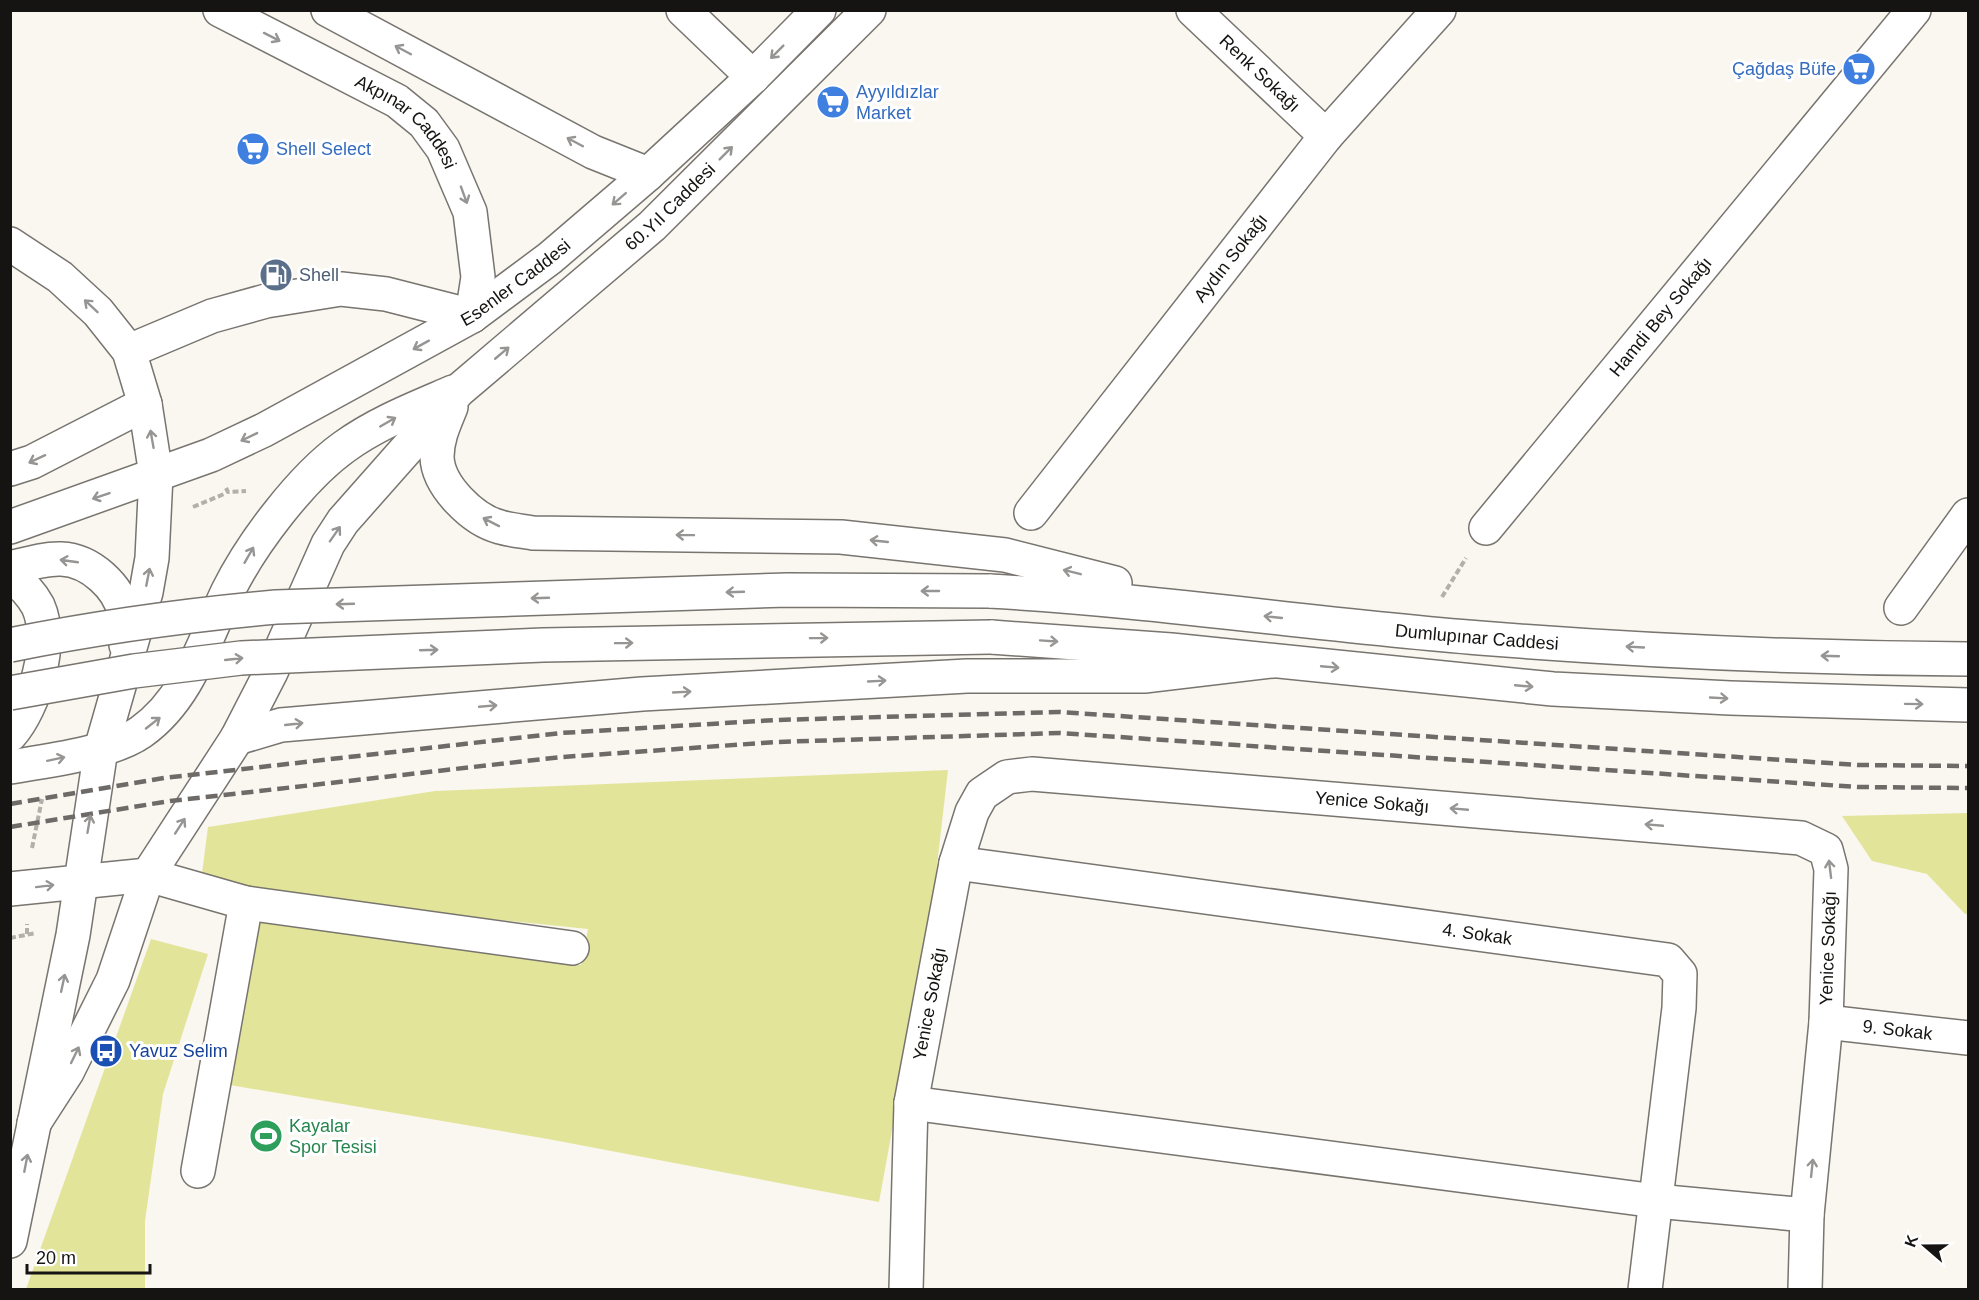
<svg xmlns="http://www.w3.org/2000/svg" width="1979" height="1300" viewBox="0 0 1979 1300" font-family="Helvetica,sans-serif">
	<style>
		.green { fill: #e2e599 }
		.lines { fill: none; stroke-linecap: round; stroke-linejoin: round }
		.minor-casing { stroke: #78746f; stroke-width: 36 }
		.major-casing { stroke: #78746f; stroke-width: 36 }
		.path { stroke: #b3b0ab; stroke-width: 4; stroke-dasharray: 6 3; stroke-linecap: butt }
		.minor { stroke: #fff; stroke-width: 33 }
		.major { stroke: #fff; stroke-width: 33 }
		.rail { stroke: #6d6a67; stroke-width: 4.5; stroke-dasharray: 12 6; stroke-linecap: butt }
		.major-bridge-casing { stroke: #78746f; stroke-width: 36; stroke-linecap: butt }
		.major-bridge { stroke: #fff; stroke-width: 33 }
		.oneway { stroke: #969594 }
		.labels { text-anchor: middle; stroke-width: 6; stroke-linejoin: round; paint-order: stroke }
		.shop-label { font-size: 18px; fill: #366cbe; stroke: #fff; text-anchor: start }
		.street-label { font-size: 18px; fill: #151412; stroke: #fff }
		.service-label { font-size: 18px; fill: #4e5e75; stroke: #fff; text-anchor: start }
		.transit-label { font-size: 18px; fill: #164399; stroke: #fff; text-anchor: start }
		.leisure-label { font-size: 18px; fill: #27864d; stroke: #fff; text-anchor: start }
	</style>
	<rect width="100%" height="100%" fill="#faf6f0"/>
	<g class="green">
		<polygon points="948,770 931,917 879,1202 548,1139 230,1085 260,912 581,965 588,929 200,889 208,827 435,791"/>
		<polygon points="1968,813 1968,914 1965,914 1927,874 1872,861 1842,816"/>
		<polygon points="151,939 208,954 163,1094 145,1221 145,1289 26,1289"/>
	</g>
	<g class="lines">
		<g class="minor-casing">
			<g id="minor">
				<polyline points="683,10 753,77"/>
				<path id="s1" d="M1193 10 1326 136"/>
				<polyline points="10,244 60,277 98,312 129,351 145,404"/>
				<polyline points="129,351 212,316 266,301 341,289 386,294 472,316"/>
				<path id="s2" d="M1031 513 1326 136 1439 10"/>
				<path id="s3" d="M1486 528 1914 10"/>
				<polyline points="1901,608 1968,515"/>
				<path id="s4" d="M956 863 1668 960 1680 974 1679 1008 1645 1290"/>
				<polyline points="148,875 246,903 198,1171"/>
				<polyline points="246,903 572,948"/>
				<path id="s5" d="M1826 1022 1968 1038"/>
				<polyline points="911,1103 1656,1201 1807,1215"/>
				<path id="s6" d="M906 1290 911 1103 956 863 972 812 982 794 1007 777 1032 774 1801 838 1826 850 1831 869 1826 1022 1807 1215 1805 1290"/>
			</g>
		</g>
		<g class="major-casing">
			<g id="major">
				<path id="s7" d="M220 10 397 101 424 123 443 149 470 212 478 277 472 316"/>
				<polyline points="328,10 593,152 648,174"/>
				<path d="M451 407C444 424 437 439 437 457 438 486 473 520 500 527 510 530 522 531 533 533L841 537 1005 555 1115 583"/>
				<polyline points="10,469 32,462 145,404 156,475 152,558 146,592 101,749 73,935 10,1241"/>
				<path id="s8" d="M10 527 211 455 264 430 472 316 550 258 648 174 753 77 819 10"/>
				<path d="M10 568C46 559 72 550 102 577 112 586 121 599 124 612 127 622 125 635 126 645"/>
				<path d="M10 575C22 584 31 593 38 606 54 642 35 707 10 735"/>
				<path id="s9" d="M989 591C1153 600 1316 625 1480 638 1642 651 1806 658 1968 659"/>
				<polyline points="991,637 1171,650 1553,689 1730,698 1968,705"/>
				<polyline points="237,738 281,725 642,694 967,676 1144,676 1272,661"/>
				<path d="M10 767C47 761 111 753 141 732 188 699 204 641 228 591 252 543 301 478 344 447 377 423 416 408 453 392"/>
				<polyline points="10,889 148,875"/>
				<path id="s10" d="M34 1123 67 1072 113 980 148 875 237 738 271 672 328 544 343 521 458 391 652 226 869 10"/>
			</g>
		</g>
		<g class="path">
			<polyline points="226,488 228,492 246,491"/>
			<polyline points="193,507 224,494"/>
			<polyline points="1442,597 1466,558"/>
			<polyline points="32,848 42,799"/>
			<polyline points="27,934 27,924"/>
			<polyline points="10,938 36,933"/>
		</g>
		<use href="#minor" class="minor"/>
		<use href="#major" class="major"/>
		<g class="rail">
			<polyline points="10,804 164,778 561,733 776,720 1059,712 1858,765 1968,766"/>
			<polyline points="10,827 170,801 562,757 777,742 1060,733 1857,787 1968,788"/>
		</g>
		<g class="major-bridge-casing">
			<g id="major-bridge">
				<path d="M10 645C99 627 187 615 276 607L788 590 989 591"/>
				<polyline points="10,693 134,671 241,658 543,645 991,637"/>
			</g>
		</g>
		<use href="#major-bridge" class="major-bridge"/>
	</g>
	<defs><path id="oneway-shaft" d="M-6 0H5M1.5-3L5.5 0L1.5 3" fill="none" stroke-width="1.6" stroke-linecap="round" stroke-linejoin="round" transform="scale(1.5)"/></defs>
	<g class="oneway">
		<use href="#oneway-shaft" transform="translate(272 37) rotate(27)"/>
		<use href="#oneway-shaft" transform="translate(403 50) rotate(-152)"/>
		<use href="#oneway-shaft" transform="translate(777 52) rotate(135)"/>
		<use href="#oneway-shaft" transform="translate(575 142) rotate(-152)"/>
		<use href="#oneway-shaft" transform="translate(726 153) rotate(-45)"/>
		<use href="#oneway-shaft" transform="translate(464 195) rotate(70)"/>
		<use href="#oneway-shaft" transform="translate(619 199) rotate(139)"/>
		<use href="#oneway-shaft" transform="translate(91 306) rotate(-137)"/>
		<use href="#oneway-shaft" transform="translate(421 345) rotate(151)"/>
		<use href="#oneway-shaft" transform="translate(502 353) rotate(-40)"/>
		<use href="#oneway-shaft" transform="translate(388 422) rotate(-30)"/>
		<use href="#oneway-shaft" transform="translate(249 437) rotate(154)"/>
		<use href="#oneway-shaft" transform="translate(152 439) rotate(-100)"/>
		<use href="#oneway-shaft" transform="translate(37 459) rotate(155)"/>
		<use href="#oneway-shaft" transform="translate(101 496) rotate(161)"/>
		<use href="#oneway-shaft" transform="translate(491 522) rotate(-153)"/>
		<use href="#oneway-shaft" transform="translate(335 534) rotate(-55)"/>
		<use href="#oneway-shaft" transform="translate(685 535) rotate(-179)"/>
		<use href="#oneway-shaft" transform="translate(879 541) rotate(-174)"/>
		<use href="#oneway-shaft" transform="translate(249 555) rotate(-60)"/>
		<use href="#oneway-shaft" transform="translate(69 561) rotate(-172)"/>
		<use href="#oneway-shaft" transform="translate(1072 572) rotate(-166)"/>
		<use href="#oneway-shaft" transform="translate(148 577) rotate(-79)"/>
		<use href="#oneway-shaft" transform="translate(930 591) rotate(-180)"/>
		<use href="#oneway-shaft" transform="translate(735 592) rotate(178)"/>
		<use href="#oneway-shaft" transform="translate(540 598) rotate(178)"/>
		<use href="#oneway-shaft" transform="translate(345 604) rotate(178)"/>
		<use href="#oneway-shaft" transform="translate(1273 617) rotate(-174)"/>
		<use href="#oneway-shaft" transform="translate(819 638) rotate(-1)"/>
		<use href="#oneway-shaft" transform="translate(1049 641) rotate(4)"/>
		<use href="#oneway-shaft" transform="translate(624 643) rotate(-1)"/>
		<use href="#oneway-shaft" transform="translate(1635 647) rotate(-177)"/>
		<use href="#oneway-shaft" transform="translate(429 650) rotate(-2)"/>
		<use href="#oneway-shaft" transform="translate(1830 656) rotate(-178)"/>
		<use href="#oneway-shaft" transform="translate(234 659) rotate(-6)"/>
		<use href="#oneway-shaft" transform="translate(1330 667) rotate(5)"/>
		<use href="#oneway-shaft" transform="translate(877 681) rotate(-3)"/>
		<use href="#oneway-shaft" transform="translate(1524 686) rotate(5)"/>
		<use href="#oneway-shaft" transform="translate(682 692) rotate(-3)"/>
		<use href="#oneway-shaft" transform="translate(1719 698) rotate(3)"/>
		<use href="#oneway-shaft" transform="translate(1914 704) rotate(1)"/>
		<use href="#oneway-shaft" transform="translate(488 706) rotate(-5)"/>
		<use href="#oneway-shaft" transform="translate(153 723) rotate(-38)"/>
		<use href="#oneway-shaft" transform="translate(294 724) rotate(-6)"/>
		<use href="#oneway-shaft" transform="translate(56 759) rotate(-12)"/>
		<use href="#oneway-shaft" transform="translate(1459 809) rotate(-175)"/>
		<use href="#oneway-shaft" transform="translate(89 824) rotate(-80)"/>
		<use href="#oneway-shaft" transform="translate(1654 825) rotate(-175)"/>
		<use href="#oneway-shaft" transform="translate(180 826) rotate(-57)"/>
		<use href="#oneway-shaft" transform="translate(1830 869) rotate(-97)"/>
		<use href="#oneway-shaft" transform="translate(45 886) rotate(-7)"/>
		<use href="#oneway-shaft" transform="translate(63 983) rotate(-78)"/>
		<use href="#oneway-shaft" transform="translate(75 1055) rotate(-64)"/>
		<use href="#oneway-shaft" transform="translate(26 1163) rotate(-79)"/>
		<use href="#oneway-shaft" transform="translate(1812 1168) rotate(-84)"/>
	</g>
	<defs>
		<g id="supermarket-disc" transform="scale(1.725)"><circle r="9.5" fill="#3f7fe0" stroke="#fff"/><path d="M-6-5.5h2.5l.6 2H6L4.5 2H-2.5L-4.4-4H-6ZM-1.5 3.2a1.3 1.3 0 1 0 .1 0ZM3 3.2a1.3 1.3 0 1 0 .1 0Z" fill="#fff"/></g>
		<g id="fuel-disc" transform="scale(1.725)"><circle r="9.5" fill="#5c6f8a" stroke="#fff"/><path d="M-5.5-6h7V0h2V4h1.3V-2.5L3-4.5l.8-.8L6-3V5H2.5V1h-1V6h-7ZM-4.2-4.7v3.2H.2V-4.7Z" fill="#fff"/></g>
		<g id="bus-disc" transform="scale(1.725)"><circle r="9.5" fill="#1a4fb4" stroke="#fff"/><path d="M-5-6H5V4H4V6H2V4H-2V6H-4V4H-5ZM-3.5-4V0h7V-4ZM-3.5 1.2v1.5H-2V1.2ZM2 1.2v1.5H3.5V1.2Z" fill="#fff"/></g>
		<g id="stadium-disc" transform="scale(1.725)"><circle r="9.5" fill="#2e9e5b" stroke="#fff"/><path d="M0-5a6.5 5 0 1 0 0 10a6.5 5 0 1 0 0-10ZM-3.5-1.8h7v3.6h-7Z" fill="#fff"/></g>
	</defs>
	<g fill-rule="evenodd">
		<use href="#supermarket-disc" x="1859" y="69"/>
		<use href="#supermarket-disc" x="833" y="102"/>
		<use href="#supermarket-disc" x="253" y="149"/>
		<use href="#fuel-disc" x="276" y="275"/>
		<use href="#bus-disc" x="106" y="1051"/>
		<use href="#stadium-disc" x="266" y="1136"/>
	</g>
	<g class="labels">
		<g class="shop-label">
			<text x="1836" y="75" text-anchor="end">Çağdaş Büfe</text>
			<text x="856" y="98">Ayyıldızlar<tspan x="856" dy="21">Market</tspan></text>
			<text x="276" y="155">Shell Select</text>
		</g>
		<g class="street-label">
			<text dy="6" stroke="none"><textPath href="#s1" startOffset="92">Renk Sokağı</textPath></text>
			<text dy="6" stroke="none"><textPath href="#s7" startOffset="220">Akpınar Caddesi</textPath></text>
			<text dy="6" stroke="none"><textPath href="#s10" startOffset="1134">60.Yıl Caddesi</textPath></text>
			<text dy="6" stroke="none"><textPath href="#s2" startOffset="324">Aydın Sokağı</textPath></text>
			<text dy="6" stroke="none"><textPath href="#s8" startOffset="564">Esenler Caddesi</textPath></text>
			<text dy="6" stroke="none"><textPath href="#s3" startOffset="274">Hamdi Bey Sokağı</textPath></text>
			<text dy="6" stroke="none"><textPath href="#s9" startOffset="490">Dumlupınar Caddesi</textPath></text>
			<text dy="6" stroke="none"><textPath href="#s6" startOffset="902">Yenice Sokağı</textPath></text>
			<text dy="6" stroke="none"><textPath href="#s4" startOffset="526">4. Sokak</textPath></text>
			<text transform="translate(1828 948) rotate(-88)" y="6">Yenice Sokağı</text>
			<text dy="6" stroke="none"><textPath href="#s6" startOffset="288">Yenice Sokağı</textPath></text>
			<text dy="6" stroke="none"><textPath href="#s5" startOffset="72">9. Sokak</textPath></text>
		</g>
		<g class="service-label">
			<text x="299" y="281">Shell</text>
		</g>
		<g class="transit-label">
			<text x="129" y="1057">Yavuz Selim</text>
		</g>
		<g class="leisure-label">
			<text x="289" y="1132">Kayalar<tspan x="289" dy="21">Spor Tesisi</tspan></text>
		</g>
	</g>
	<rect width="1979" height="1300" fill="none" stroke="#151412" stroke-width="24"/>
	<g transform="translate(1925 1246) rotate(290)" stroke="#ffffff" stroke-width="4.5" paint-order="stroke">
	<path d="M0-4.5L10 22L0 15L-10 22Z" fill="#151412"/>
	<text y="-9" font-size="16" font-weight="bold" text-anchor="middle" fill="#151412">K</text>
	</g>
	<path d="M27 1264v9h123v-9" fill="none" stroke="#151412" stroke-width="3"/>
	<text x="36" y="1264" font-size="18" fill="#151412" stroke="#ffffff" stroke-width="4.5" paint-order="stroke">20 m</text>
</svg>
